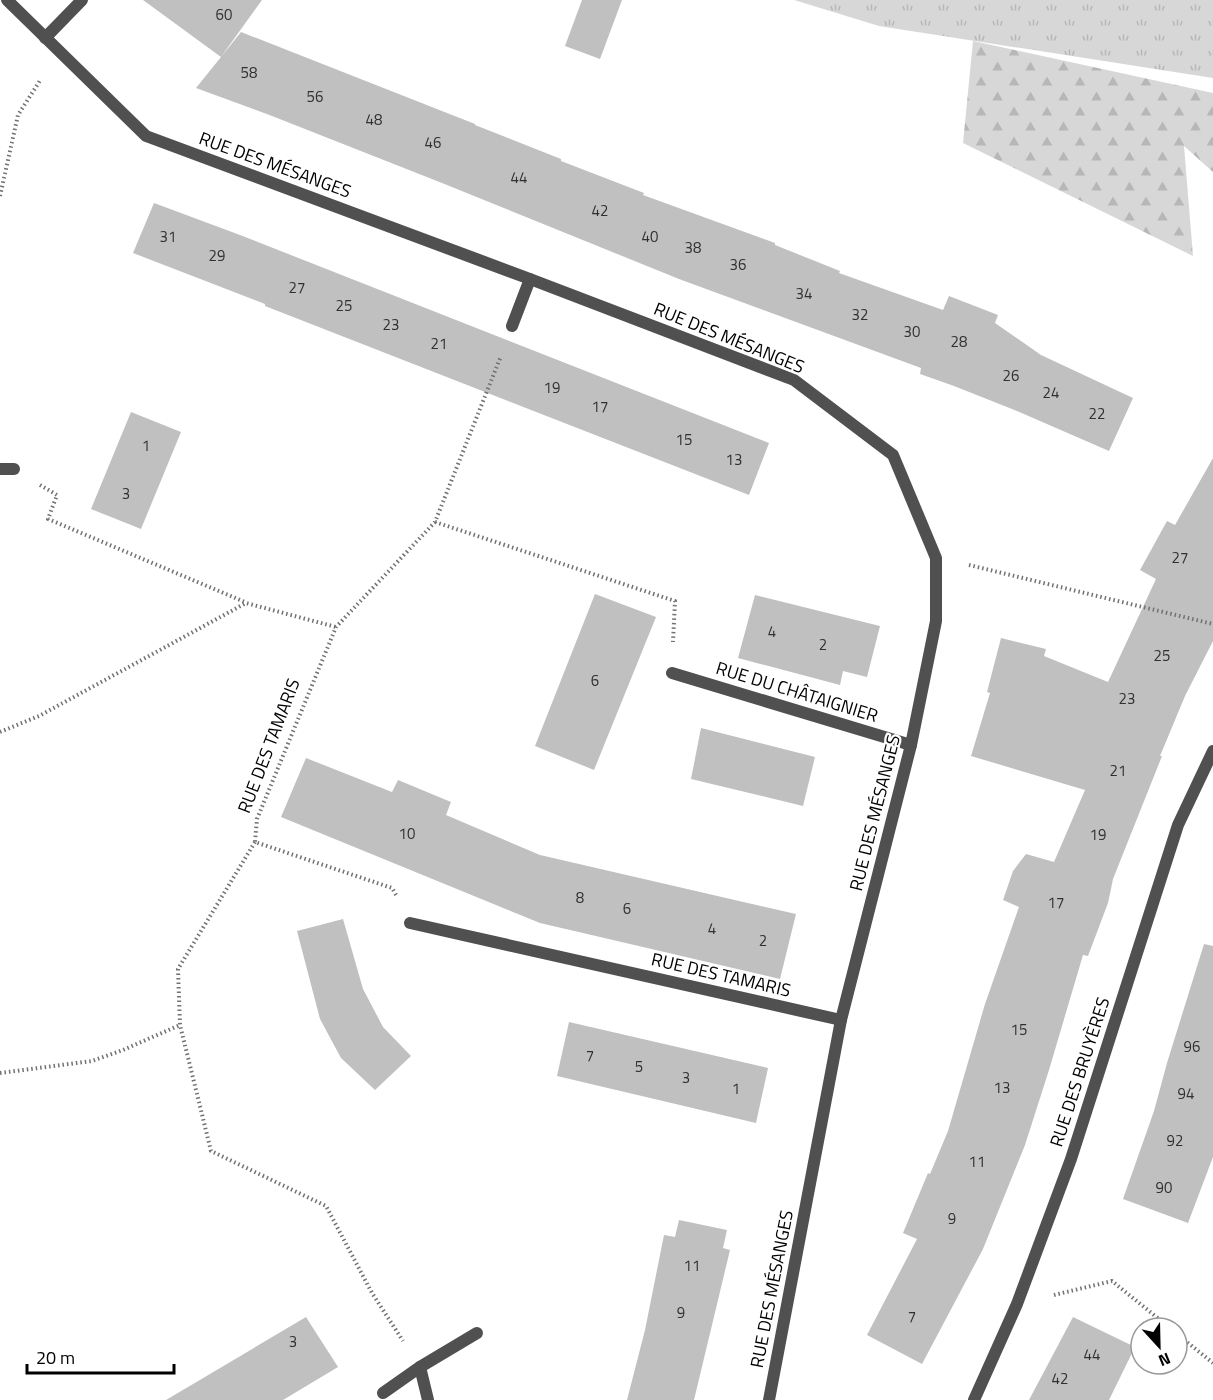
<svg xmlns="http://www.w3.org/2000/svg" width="1213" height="1400" viewBox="0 0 1213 1400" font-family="'Titillium Web',sans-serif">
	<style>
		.grass { fill: url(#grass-tufts) }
		.forest { fill: url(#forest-firs) }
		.building { fill: #c0c0c0 }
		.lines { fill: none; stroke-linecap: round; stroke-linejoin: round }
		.path { stroke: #727272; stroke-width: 4; stroke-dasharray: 1.5 3; stroke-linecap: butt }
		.service { stroke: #505050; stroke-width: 12 }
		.minor { stroke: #505050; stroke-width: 12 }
		.labels { text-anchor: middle; stroke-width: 4.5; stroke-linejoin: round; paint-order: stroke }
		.number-label { font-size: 15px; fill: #303030 }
		.street-label { font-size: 18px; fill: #000; stroke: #fff }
	</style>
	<defs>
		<pattern id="grass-tufts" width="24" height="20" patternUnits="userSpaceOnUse" patternTransform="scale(1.5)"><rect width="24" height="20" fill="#d7d7d7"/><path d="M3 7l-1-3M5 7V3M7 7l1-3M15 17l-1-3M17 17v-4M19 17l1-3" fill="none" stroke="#b7b7b7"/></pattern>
		<pattern id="forest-firs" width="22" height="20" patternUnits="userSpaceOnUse" patternTransform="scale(1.5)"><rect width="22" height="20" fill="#d7d7d7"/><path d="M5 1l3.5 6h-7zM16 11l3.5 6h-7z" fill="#b7b7b7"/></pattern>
	</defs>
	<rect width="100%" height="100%" fill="#fff"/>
	<polygon class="grass" points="794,0 1213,0 1213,78 879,26"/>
	<polygon class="forest" points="973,41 1213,93 1213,172 1184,146 1193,256 963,143"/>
	<g class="building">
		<polygon points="143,0 262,0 221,57 241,32 475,124 475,125 561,159 561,161 644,193 643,195 775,243 775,245 840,271 839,273 943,310 949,296 998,315 995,323 1041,355 1133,398 1109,451 1017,411 954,386 920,374 921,368 679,279 442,183 272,116 196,88 221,57"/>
		<polygon points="582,0 622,0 600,59 565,46"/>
		<polygon points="154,203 240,235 769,443 749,495 265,306 265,304 133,253"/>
		<polygon points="131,412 181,432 141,529 91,509"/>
		<polygon points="1213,458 1213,641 1185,696 1160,756 1162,756 1113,879 1108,903 1088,956 1083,955 1049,1070 1025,1145 983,1249 922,1364 867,1335 917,1239 903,1233 928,1173 930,1174 948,1131 985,1004 1019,907 1003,900 1013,871 1026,854 1054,862 1085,790 971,756 990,693 987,692 1001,638 1046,649 1044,656 1108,682 1156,579 1140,570 1167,521 1175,525"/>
		<polygon points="595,594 656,617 594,770 535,746"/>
		<polygon points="755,595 880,626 867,677 843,671 840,685 738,658"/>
		<polygon points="701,728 815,757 803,806 691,779"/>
		<polygon points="306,758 392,792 398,780 451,802 446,815 540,855 796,914 780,979 540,923 281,817"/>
		<polygon points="343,919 363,989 383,1027 411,1056 375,1090 341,1058 320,1019 297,931"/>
		<polygon points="1204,944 1213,946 1213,1157 1188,1223 1123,1199 1154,1111 1167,1063"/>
		<polygon points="569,1022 768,1068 756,1123 557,1076"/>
		<polygon points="679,1220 727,1230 723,1248 730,1250 694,1400 627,1400 645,1330 664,1235 675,1237"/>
		<polygon points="306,1317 338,1367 283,1400 166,1400"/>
		<polygon points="1073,1317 1135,1347 1109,1400 1029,1400"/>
	</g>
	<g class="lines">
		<g class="path">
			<polyline points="0,196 18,115 41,79"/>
			<polyline points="40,485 57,495 48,519 245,602"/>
			<polyline points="435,522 675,601 673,642"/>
			<polyline points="969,565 1213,624"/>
			<polyline points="0,732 39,716 246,603 336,627"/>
			<polyline points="255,842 178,969 180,1025 211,1151 326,1206 372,1293 403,1341"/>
			<polyline points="396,895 392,888 255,842 257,819 336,627 435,522 501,356"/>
			<polyline points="0,1073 92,1061 123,1050 180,1025"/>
			<polyline points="1054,1295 1112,1281 1170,1328"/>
			<polyline points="1177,1334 1213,1363"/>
		</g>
		<g class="service">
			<polyline points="45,38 82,0"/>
			<polyline points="512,326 530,279"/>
		</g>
		<g class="minor">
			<polyline points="7,0 146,136 530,279 794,380 893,455 936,558 936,621 911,745 841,1020 769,1400"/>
			<polyline points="0,469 14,469"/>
			<polyline points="672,673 911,745"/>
			<polyline points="410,923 841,1020"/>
			<polyline points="420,1367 477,1333"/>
			<polyline points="383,1393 420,1367 428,1400"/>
			<polyline points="974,1400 1017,1304 1071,1159 1178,825 1213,751"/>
		</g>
	</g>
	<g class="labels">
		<g class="number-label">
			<text x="224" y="20">60</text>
			<text x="249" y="78">58</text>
			<text x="315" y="102">56</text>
			<text x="374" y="125">48</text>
			<text x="433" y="148">46</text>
			<text x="519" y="183">44</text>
			<text x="600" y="216">42</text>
			<text x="168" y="242">31</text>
			<text x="650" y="242">40</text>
			<text x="693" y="253">38</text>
			<text x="217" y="261">29</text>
			<text x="738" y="270">36</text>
			<text x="297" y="293">27</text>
			<text x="804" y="299">34</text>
			<text x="344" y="311">25</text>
			<text x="860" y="320">32</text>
			<text x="391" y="330">23</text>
			<text x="912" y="337">30</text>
			<text x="959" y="347">28</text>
			<text x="439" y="349">21</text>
			<text x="1011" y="381">26</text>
			<text x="552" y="393">19</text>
			<text x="1051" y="398">24</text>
			<text x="600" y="412">17</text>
			<text x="1097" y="419">22</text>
			<text x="684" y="445">15</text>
			<text x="146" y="451">1</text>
			<text x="734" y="465">13</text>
			<text x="126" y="499">3</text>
			<text x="1180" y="563">27</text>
			<text x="772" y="637">4</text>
			<text x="823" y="650">2</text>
			<text x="1162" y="661">25</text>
			<text x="595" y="686">6</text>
			<text x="1127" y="704">23</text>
			<text x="1118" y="776">21</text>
			<text x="407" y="839">10</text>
			<text x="1098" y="840">19</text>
			<text x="580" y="903">8</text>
			<text x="1056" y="908">17</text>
			<text x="627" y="914">6</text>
			<text x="712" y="934">4</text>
			<text x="763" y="946">2</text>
			<text x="1019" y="1035">15</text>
			<text x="1192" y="1052">96</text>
			<text x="590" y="1061">7</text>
			<text x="639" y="1072">5</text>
			<text x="686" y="1083">3</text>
			<text x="1002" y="1093">13</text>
			<text x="736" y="1094">1</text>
			<text x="1186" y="1099">94</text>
			<text x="1175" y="1146">92</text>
			<text x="977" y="1167">11</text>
			<text x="1164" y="1193">90</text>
			<text x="952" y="1224">9</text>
			<text x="692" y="1271">11</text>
			<text x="681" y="1318">9</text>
			<text x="912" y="1322">7</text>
			<text x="293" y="1347">3</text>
			<text x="1092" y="1360">44</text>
			<text x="1060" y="1384">42</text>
		</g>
		<g class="street-label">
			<text transform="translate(275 165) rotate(20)" y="6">RUE DES MÉSANGES</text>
			<text transform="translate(729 338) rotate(22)" y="6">RUE DES MÉSANGES</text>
			<text transform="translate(797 692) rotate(17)" y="6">RUE DU CHÂTAIGNIER</text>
			<text transform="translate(269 746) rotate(-69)" y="6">RUE DES TAMARIS</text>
			<text transform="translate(875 813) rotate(-76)" y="6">RUE DES MÉSANGES</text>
			<text transform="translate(721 975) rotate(13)" y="6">RUE DES TAMARIS</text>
			<text transform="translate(1080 1072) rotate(-72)" y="6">RUE DES BRUYÈRES</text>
			<text transform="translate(772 1289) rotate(-79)" y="6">RUE DES MÉSANGES</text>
		</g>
	</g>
	<g transform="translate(1159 1346) rotate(158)"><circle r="28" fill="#ffffff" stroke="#999999" stroke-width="1.5"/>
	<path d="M0-4.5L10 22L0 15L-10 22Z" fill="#000000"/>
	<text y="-9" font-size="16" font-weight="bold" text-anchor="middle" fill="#000000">N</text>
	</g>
	<path d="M27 1364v9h147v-9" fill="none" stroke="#000000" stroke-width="3"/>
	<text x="36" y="1364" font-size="18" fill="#000000" stroke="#ffffff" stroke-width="4.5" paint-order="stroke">20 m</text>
</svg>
